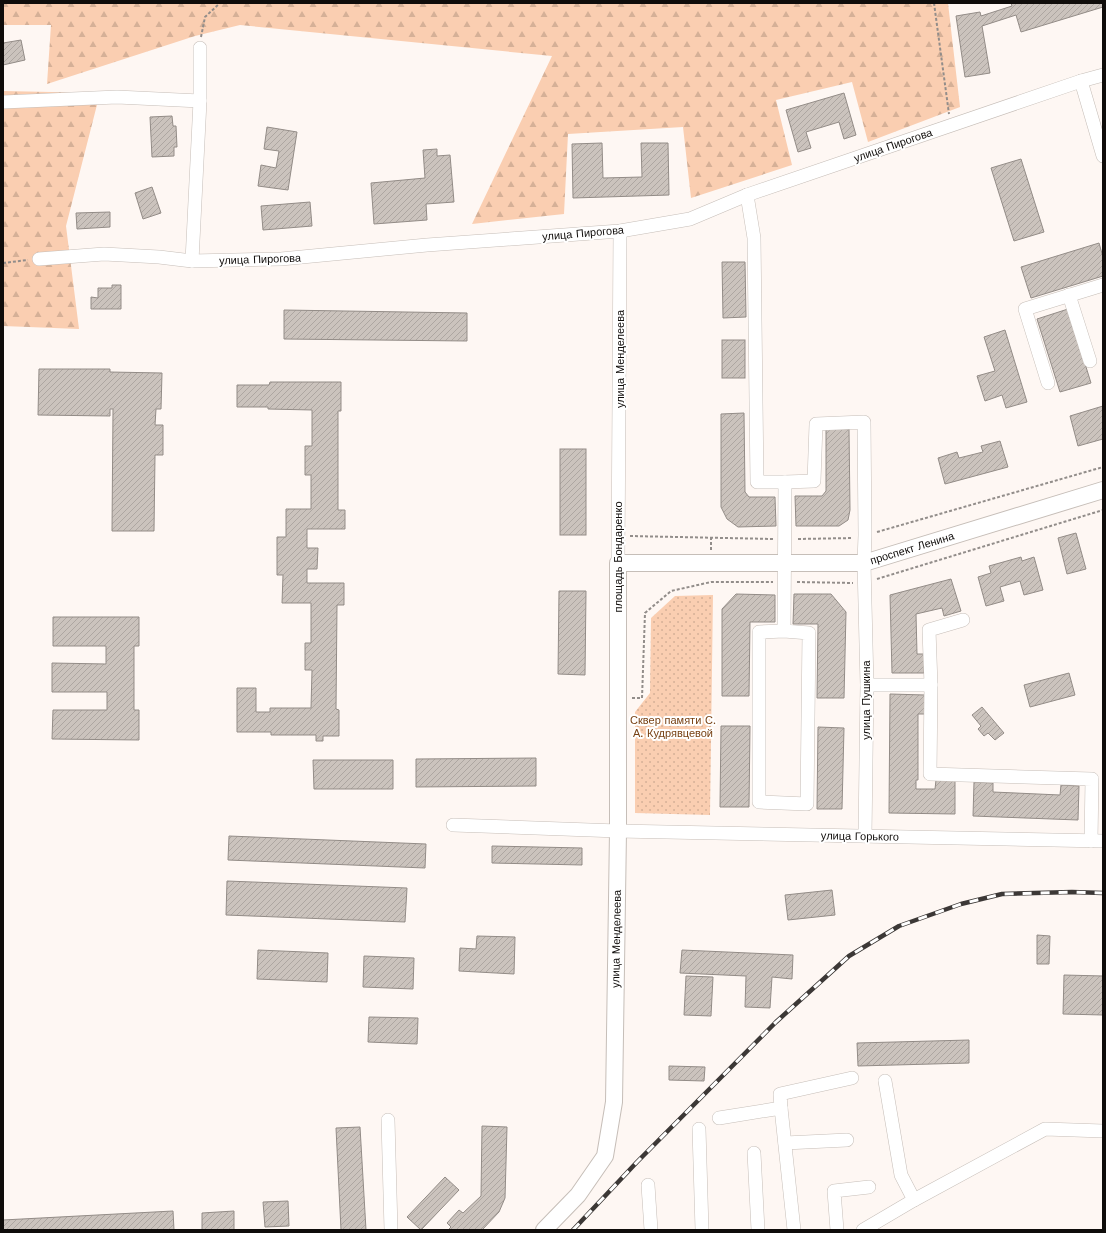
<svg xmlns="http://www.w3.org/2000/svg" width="1106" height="1233" viewBox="0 0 1106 1233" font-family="'Work Sans',sans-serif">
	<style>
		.green { fill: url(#green-dots) }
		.forest { fill: url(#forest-firs) }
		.building { fill: url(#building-hatch); stroke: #938c87 }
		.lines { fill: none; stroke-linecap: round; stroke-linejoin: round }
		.minor-casing { stroke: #c6beb8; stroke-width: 14 }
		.major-casing { stroke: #c6beb8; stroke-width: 18 }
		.path { stroke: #928d8a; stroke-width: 2; stroke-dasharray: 3 2; stroke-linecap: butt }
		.minor { stroke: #fff; stroke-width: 13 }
		.major { stroke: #fff; stroke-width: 16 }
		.rail-casing { stroke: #3c3836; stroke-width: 4.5 }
		.rail { stroke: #fff; stroke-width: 3; stroke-dasharray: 9; stroke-linecap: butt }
		.labels { text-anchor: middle; stroke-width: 4; stroke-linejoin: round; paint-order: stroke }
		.street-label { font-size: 11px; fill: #0f0c0a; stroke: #fff }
		.park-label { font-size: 11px; fill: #784215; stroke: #fff }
	</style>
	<defs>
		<pattern id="green-dots" width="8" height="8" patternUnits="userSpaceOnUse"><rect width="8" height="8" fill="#faceb1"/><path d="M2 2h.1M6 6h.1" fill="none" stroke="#d5b097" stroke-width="1.8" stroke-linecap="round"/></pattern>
		<pattern id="forest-firs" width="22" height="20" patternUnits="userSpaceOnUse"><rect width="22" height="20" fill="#faceb1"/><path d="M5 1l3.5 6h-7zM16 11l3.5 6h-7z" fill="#d5b097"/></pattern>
		<pattern id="building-hatch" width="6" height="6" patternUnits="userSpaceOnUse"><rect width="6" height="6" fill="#cbc3bd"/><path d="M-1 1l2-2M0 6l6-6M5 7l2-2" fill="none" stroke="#ada6a1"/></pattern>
	</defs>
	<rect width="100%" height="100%" fill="#fef7f3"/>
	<polygon class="green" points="713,595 710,815 635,813 635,712 650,693 651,618 675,596"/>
	<g class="forest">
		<polygon points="3,3 948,3 960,107 868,142 852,82 776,100 792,165 691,198 683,127 568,134 564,214 472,224 552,56 240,25 195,36 47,84 51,25 3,25"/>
		<polygon points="3,91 100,93 66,226 79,329 3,326"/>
	</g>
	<g class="building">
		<polygon points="1011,3 1103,3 1103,7 1021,32 1016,15 982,26 990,73 965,77 956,16 980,12 981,16 1012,6"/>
		<polygon points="21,40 25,60 3,65 3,43"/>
		<polygon points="844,93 856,135 844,139 839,122 806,132 811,148 798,152 786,110"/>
		<polygon points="172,116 173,126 176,126 177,147 174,147 174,156 152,157 150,117"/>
		<polygon points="267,127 297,132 288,190 258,186 261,165 276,168 279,151 264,149"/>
		<polygon points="602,143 603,178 642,177 641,143 668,143 669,195 573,198 572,144"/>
		<polygon points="437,149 437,156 450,155 454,202 426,204 427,220 374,224 371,183 425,178 423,150"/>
		<polygon points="1021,159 1044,232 1014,241 991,168"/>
		<polygon points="152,187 161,213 143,219 135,193"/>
		<polygon points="310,202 312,226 263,230 261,206"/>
		<polygon points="110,212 110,227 77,229 76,213"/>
		<polygon points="1099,243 1103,257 1103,276 1031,298 1021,267"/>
		<polygon points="722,262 745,262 746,317 723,318"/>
		<polygon points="112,285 121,285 121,309 91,309 91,297 98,298 98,288 112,288"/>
		<polygon points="1068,309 1091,383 1060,392 1037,319"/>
		<polygon points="284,310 467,313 467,341 284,339"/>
		<polygon points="1005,330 1027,402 1006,408 1002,395 985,401 977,376 995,371 984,337"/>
		<rect x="722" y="340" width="23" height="38"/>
		<polygon points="39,369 110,369 110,372 162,373 161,409 156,409 155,425 163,425 163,455 155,455 154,531 112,531 113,409 110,409 110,416 38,415"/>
		<polygon points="270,382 341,382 341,411 338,411 338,510 345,510 345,529 307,529 307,548 318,548 317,569 307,569 307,583 344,583 344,605 337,605 336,709 339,710 339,736 323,736 323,741 316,741 316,735 271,735 271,732 237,732 237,688 256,688 256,712 270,712 270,708 311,708 312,670 305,670 305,643 311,643 311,603 282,603 283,575 277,575 277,537 286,537 286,509 311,509 311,475 305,475 305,446 312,446 312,410 268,409 268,407 237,407 237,385 269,385"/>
		<polygon points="1103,406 1103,439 1078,446 1070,416"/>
		<polygon points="744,413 745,492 749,497 775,497 776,526 738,527 727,519 721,507 721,414"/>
		<polygon points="826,429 849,429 850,510 848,520 839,526 796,526 795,496 822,496 826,491"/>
		<polygon points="1000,441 1008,467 945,484 938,458 957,452 959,458 983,452 981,446"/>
		<rect x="560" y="449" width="26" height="86"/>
		<polygon points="1076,533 1086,569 1067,574 1058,538"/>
		<polygon points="1021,557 1022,561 1034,557 1043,590 1024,595 1020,581 1000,587 1004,601 986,606 978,577 991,573 989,566"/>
		<polygon points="951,579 961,611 944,616 942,608 916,614 917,654 925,654 924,673 892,673 890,595"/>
		<polygon points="559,591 586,591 585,675 558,674"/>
		<polygon points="736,594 775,595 775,622 750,622 749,696 722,696 722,609"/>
		<polygon points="794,594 831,594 846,612 844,698 817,698 818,624 793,624"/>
		<polygon points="53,617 139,617 139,646 134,646 134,710 139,710 139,740 52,739 53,710 107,710 107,692 52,692 52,663 106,664 106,646 53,646"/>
		<polygon points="1069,673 1075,695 1030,707 1024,685"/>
		<polygon points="890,694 925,695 925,714 918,714 918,780 916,780 916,789 935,789 936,780 955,780 955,814 889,813"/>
		<polygon points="982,707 1004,733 995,740 988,733 984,736 978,729 981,726 972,715"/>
		<polygon points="721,726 750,726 749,807 720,807"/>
		<polygon points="818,727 844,728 842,809 817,809"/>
		<polygon points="536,758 536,786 416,787 416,759"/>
		<polygon points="313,760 393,760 393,789 314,789"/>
		<polygon points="974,782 993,783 993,792 1060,795 1061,785 1079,786 1078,820 973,816"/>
		<polygon points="229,836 426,844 425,868 228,860"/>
		<polygon points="492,846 582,848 582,865 492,863"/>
		<polygon points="227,881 407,888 405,922 226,915"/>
		<polygon points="832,890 835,915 788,920 785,895"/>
		<polygon points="1037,935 1050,936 1049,964 1037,964"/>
		<polygon points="477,936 515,937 514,974 459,971 460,948 476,949"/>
		<polygon points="258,950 328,953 327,982 257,979"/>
		<polygon points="682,950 793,955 792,979 772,977 770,1008 745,1007 746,976 680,973"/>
		<polygon points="364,956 414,958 413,989 363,987"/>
		<polygon points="1064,975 1103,976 1103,1015 1063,1014"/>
		<polygon points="686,976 713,977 711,1016 684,1015"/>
		<polygon points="369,1017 418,1018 417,1044 368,1042"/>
		<polygon points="969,1040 969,1063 858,1066 857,1043"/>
		<polygon points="669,1066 705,1067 704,1081 669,1080"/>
		<polygon points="482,1126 507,1127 505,1198 499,1212 482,1230 448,1230 451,1227 447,1223 459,1210 463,1213 481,1196"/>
		<polygon points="360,1127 366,1230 341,1230 336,1128"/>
		<polygon points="445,1177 459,1190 421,1230 407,1217"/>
		<polygon points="288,1201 289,1226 265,1227 263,1202"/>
		<polygon points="173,1211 174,1230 3,1230 3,1220"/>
		<polygon points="234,1211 234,1230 202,1230 202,1213"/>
	</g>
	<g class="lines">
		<g class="minor-casing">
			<g id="minor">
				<polyline points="1081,81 1103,156"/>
				<polyline points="3,102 117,97 200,101"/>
				<polyline points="747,195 754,238 757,482 785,482 784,631 759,632 759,802 807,804 809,633 784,631"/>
				<polyline points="39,259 104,254 159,257 192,261 281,259 427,245 620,231 690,219 747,195 1081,81 1103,75"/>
				<polyline points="192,261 200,101 200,48"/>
				<polyline points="1069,295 1090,361"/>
				<polyline points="1048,383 1025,309 1103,285"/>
				<polyline points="785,482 814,481 816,424 864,422 865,535 864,563 867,685 865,836"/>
				<polyline points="618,563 620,231"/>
				<polyline points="867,685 931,685 929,630 963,620"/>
				<polyline points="931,685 930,774 1092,779 1091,841"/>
				<polyline points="453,825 618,831 1103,841"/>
				<polyline points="885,1081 901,1175 914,1200"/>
				<polyline points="781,1108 780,1094 852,1078"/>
				<polyline points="719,1118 781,1108 794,1230"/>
				<polyline points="388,1120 391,1230"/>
				<polyline points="699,1129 702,1230"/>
				<polyline points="785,1143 847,1140"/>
				<polyline points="754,1153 758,1230"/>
				<polyline points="648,1185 651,1230"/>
				<polyline points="837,1230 834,1191 869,1187"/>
				<polyline points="863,1230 914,1200 1045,1129 1103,1131"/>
			</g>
		</g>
		<g class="major-casing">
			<polyline id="major" points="544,1230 578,1195 605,1156 614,1102 618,831 618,563 864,563 1103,490"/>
		</g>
		<g class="path">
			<polyline points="934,3 949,114"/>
			<polyline points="201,37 205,17 220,3"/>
			<polyline points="3,263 28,260"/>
			<polyline points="877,532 1103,467"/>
			<polyline points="630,536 773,539"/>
			<polyline points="798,539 853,538"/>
			<polyline points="711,550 711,538"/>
			<polyline points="877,579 1103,510"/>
			<polyline points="797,582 853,583"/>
			<polyline points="632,698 642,698 645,613 671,591 711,582 773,582"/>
		</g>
		<use href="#minor" class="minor"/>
		<use href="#major" class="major"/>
		<g class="rail-casing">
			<polyline id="rail" points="573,1230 637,1162 776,1022 849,956 899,926 961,904 1002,894 1072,892 1103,893"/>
		</g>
		<use href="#rail" class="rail"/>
	</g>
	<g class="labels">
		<g class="street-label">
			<text transform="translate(893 145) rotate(-19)" y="4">улица Пирогова</text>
			<text transform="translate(583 233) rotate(-5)" y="4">улица Пирогова</text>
			<text transform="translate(260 259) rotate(-2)" y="4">улица Пирогова</text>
			<text transform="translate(620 359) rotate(-90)" y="4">улица Менделеева</text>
			<text transform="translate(912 548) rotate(-17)" y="4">проспект Ленина</text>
			<text transform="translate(618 557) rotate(-90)" y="4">площадь Бондаренко</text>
			<text transform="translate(866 700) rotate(-90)" y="4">улица Пушкина</text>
			<text transform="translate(860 836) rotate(1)" y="4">улица Горького</text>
			<text transform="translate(616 939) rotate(-89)" y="4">улица Менделеева</text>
		</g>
		<g class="park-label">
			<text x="673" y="724">Сквер памяти С.<tspan x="673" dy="13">А. Кудрявцевой</tspan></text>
		</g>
	</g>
	<rect width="1106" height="1233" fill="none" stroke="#0f0c0a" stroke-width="8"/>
</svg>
